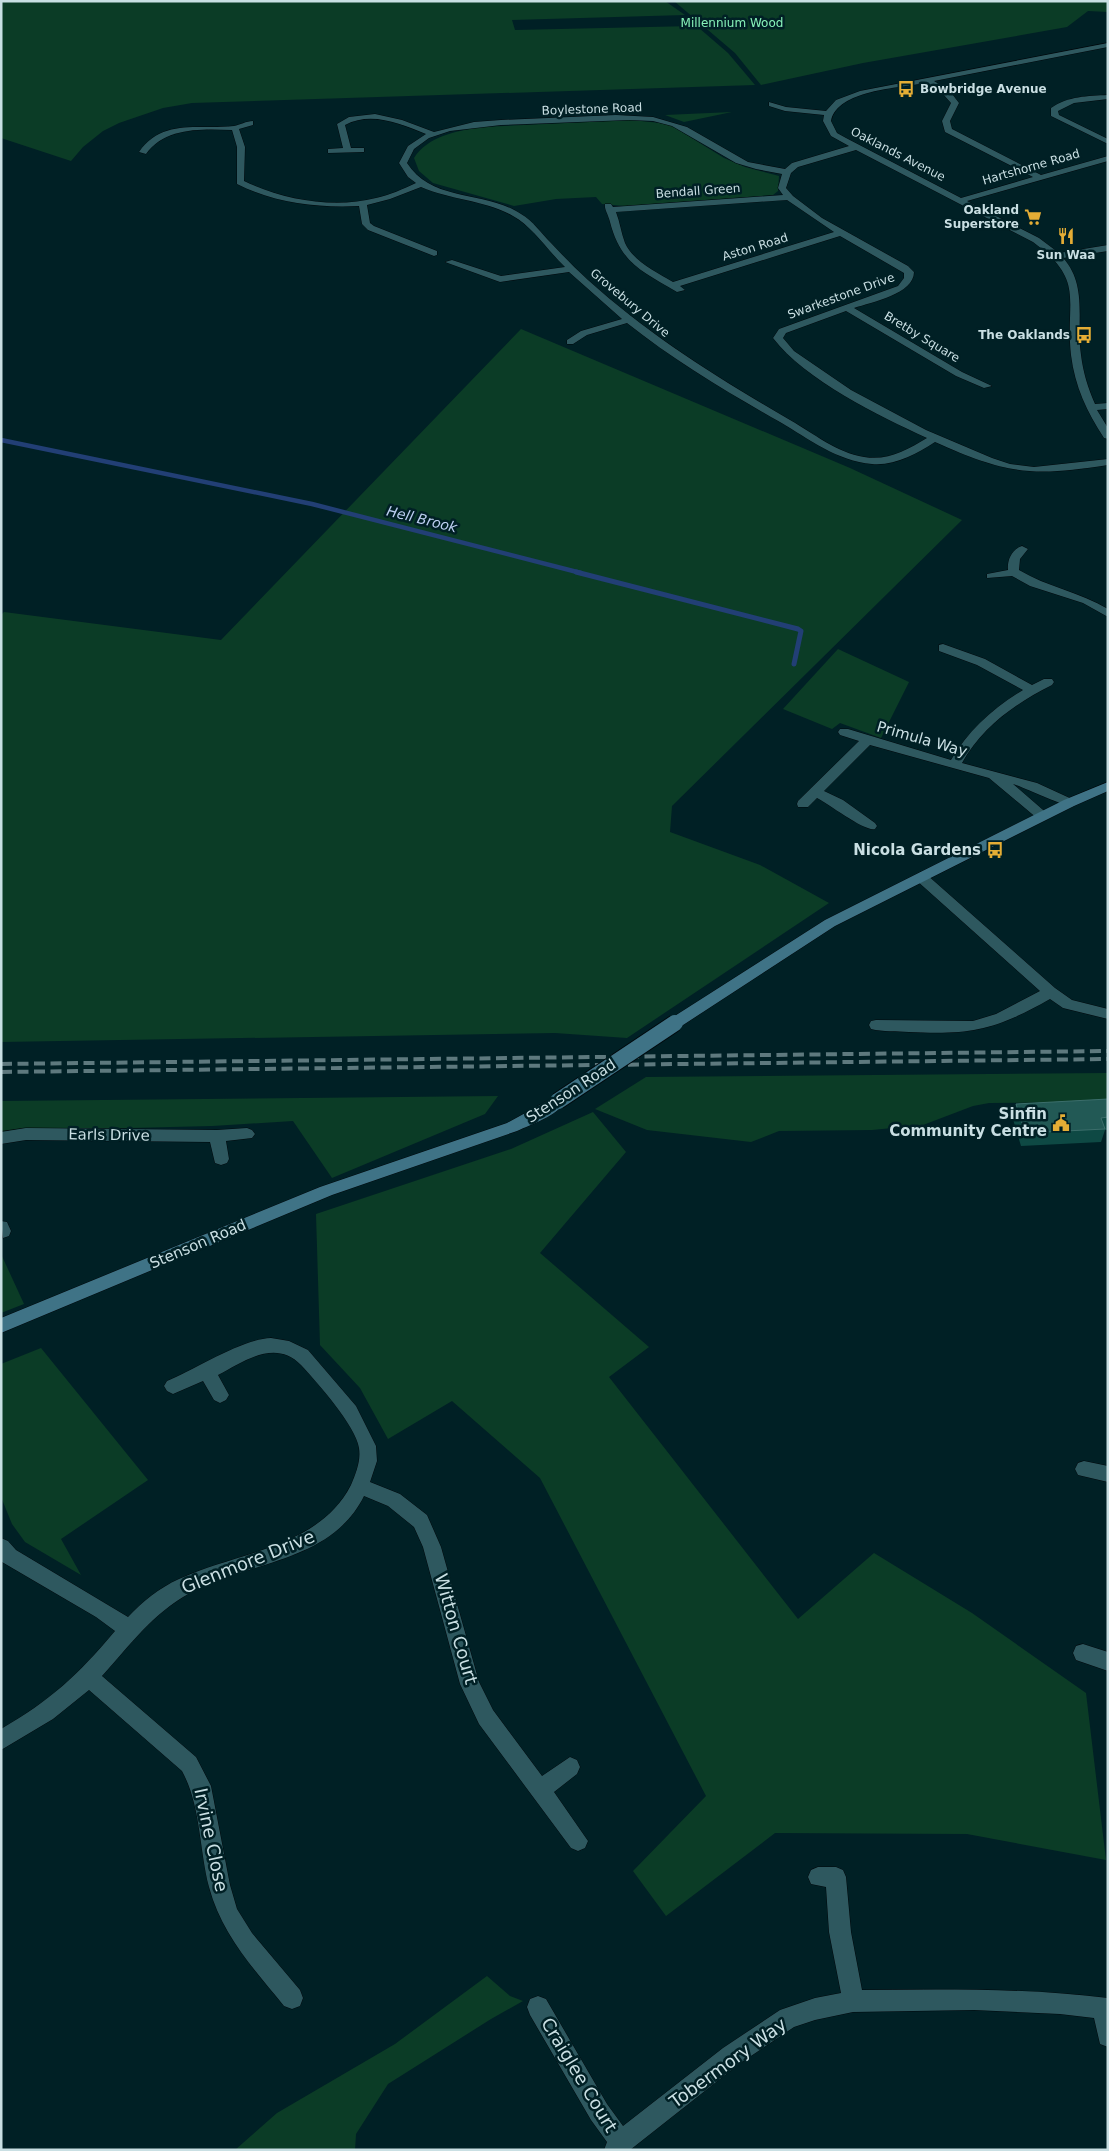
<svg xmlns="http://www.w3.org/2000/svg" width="1109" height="2151" viewBox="0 0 1109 2151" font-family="'DejaVu Sans',sans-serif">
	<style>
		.green { fill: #0b3c26 }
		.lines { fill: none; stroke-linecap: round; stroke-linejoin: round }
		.stream-far1 { stroke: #223f75; stroke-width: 4.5 }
		.stream { stroke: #223f75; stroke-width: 5 }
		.street-casing { stroke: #00080c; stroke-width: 1 }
		.secondary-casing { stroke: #00080c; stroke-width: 1 }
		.street { fill: #2e585f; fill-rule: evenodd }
		.secondary { fill: #3f7386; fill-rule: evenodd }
		.rail { stroke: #5e797e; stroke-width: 4; stroke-dasharray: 11 5.5; stroke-linecap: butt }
		.secondary-bridge-casing { stroke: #00080c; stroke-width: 18; stroke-linecap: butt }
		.secondary-bridge { stroke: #3f7386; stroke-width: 16 }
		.wall { fill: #0e4944 }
		.building { fill: #225955; stroke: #3c6e6b }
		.labels { text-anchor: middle; stroke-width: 5; stroke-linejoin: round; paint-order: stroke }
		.far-park-label { font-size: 12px; fill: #86f1b8; stroke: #002025 }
		.far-poi-label { font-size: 12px; font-weight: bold; fill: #c9dfe3; stroke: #002025; text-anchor: end }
		.far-street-label { font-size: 12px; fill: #c9dfe3; stroke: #002025 }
		.far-water-label { font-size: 14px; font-style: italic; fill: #bccff1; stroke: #002025 }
		.street-label { font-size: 15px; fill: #c9dfe3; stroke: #002025 }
		.poi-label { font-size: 15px; font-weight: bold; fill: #c9dfe3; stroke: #002025; text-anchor: end }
		.near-street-label { font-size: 18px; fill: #c9dfe3; stroke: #002025 }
	</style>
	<rect width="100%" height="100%" fill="#002025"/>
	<g class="green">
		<polygon points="1,1 665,1 685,15 512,20 515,30 694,26 699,28 728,53 755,85 192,103 163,108 119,123 103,131 83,147 71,161 1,138"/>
		<polygon points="674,1 1108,1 1108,12 1088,11 1067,27 863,63 761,85 735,53"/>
		<polygon points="732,112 684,122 665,115"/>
		<path d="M632 120 669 124 724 158 745 167 779 176 778 191 773 195 625 206 602 204 596 197 556 199 514 206 433 183 419 171 414 158C428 136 457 131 481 127Z"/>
		<polygon points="521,329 850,468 962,520 672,806 670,832 760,865 829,903 627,1038 555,1033 1,1042 1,615 4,612 221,640"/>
		<polygon points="838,649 909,682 881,738 840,723 832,729 783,709"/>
		<polygon points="1108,1073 1108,1102 989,1103 973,1106 923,1125 872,1130 779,1131 751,1142 647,1130 595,1109 646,1077"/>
		<polygon points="498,1096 485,1114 332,1178 293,1121 212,1126 7,1131 1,1133 1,1101"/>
		<polygon points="593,1112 626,1152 540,1253 649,1347 609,1377 798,1619 874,1553 972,1613 1086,1693 1106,1860 967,1834 775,1833 666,1916 633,1871 706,1796 540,1478 452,1401 388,1439 360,1388 320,1345 316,1214 511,1149"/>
		<polygon points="1,1254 24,1304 1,1313"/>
		<polygon points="41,1348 148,1480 61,1539 81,1575 25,1542 12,1524 1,1497 1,1364"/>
		<polygon points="487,1976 510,1996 523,2001 491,2019 388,2084 356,2134 355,2150 235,2150 277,2113 395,2044"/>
	</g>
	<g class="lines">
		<polyline class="stream-far1" points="1,440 312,504 581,573"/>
		<polyline class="stream" points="576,572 798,629 801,631 794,664"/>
		<g class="street-casing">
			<g id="street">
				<path d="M1108 43V47L934 81 949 90 959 103 950 121 952 129 1041 175 1108 156V161L967 201 1039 238 1059 253 1108 245V251L1063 258C1088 285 1076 322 1081 355 1083 372 1088 388 1095 404L1108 403V409L1097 410 1108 428V439L1104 438C1087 412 1075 387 1071 355 1065 299 1086 281 1033 242L856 150 798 167 791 173 786 188 793 196 822 218 908 266 914 272C914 294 872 302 854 308L962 372 992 386 984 388 956 376 846 311 786 333 783 338 794 351 851 390 926 430 992 458 1010 464 1034 467 1108 459V465C1032 477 1006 474 935 442 916 454 895 466 872 464 837 461 809 439 780 422 727 392 675 361 627 323L587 335 573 344H567V340L581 331 622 319 569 272 500 282 445 262 452 260 501 276 565 267C548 251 533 227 513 216 485 200 451 200 421 187L390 199 367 205 370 223 374 226 437 251V255L434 256 368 230 362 224 359 206C317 208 275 203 237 184V147L232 130C202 129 165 127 146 154L139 152C162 118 199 130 234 126 240 125 246 121 253 121V125L239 129 245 147 244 181C283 200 334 209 376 198 390 195 403 189 416 183L408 177 399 163 408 146 426 134C400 124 372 111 345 125L351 148H364V152L328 153V149L343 148 337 124 349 117 375 114 402 120 434 132 474 122 501 120 616 115 653 117 687 127 748 162 785 169 792 163 849 146 831 136 823 121 824 115 785 111 769 106V102L786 107 826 111 836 100 860 91ZM926 83 943 94 951 103 942 121 945 132 1033 177 961 198 846 138 837 133 831 121C837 90 899 88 926 83ZM629 120 653 121 672 126 736 163 756 169 782 174 778 188 783 195 613 207 611 204H605C604 209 609 216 610 222 621 264 642 271 677 292L685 290 680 286 840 236 904 273V278L898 286 779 329 773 338C805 380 879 416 927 438 907 450 888 461 864 457 837 453 813 433 790 420 718 378 650 336 588 280 575 268 563 256 551 243 541 233 533 221 521 214 485 190 433 203 407 163L414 149 429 138 450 131 501 125ZM787 200 834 232 673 282C656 272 633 261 625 243 621 233 620 222 616 212Z"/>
				<path d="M1108 95V99L1074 103 1058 111 1059 115 1108 139V144L1051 116V108C1068 96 1088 96 1108 95Z"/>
				<path d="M1022 546 1028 549 1020 559 1019 570C1047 587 1080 592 1108 609V617L1083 603 1030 586 1012 576 987 578V574L1008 570C1007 560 1012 549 1022 546Z"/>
				<path d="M943 644 985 659 1032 685 1044 679H1052L1054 682 1052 685C1016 703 982 727 962 763L1037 783 1074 800 1075 803 1074 806C1066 808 1026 788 1013 784L1050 816 1043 820 1038 819 989 778 870 745 824 791 843 800 875 823 877 826 875 829C865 832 829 804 817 798L808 807H798L797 804 798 801 859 741 840 735 838 732 840 729H848L951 760C968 731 993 708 1023 690L977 665 939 651V645Z"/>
				<path d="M921 872 926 874 1055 988 1072 1000 1108 1009V1019L1063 1008 1050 999C995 1030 972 1035 909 1032 897 1031 883 1032 871 1029L869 1025 871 1021 876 1020 973 1021 996 1014 1040 991 916 880 914 877Z"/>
				<polygon points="26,1128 217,1130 247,1128 252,1130 255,1134 252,1138 226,1141 229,1159 227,1163 221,1165 215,1163 210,1142 26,1140 1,1144 1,1132"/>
				<polygon points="1,1221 7,1222 11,1231 9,1236 3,1238"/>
				<path d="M271 1338 289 1341 308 1350 356 1406 376 1446 377 1461 370 1482 400 1494 427 1515 441 1547 479 1682 493 1710 542 1776 570 1757 577 1760 580 1767 577 1774 554 1792 588 1841 585 1848 578 1851 571 1848 479 1724 460 1684 423 1547 414 1527 388 1506 364 1496C331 1563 248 1561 190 1593 152 1614 130 1645 102 1676L196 1757 211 1786 230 1885 237 1909 252 1933 300 1990 303 1998 300 2006 292 2009 284 2006C253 1968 222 1935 209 1887 199 1848 201 1806 182 1771L89 1690 53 1719 1 1750V1729C51 1700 78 1675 115 1631L96 1617 2 1562 1 1538 8 1541 16 1550 128 1617C142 1602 159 1588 179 1579 237 1552 319 1548 351 1485 356 1473 361 1461 359 1448 356 1426 316 1381 301 1365 275 1338 243 1362 218 1375L229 1395 226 1400 220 1403 214 1400 203 1381 173 1394 167 1391 164 1386 167 1381C196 1369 242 1339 271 1338Z"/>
				<polygon points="1084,1461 1108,1466 1108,1482 1078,1475 1075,1469 1078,1463"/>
				<polygon points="1083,1644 1108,1652 1108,1671 1076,1660 1073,1653 1076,1646"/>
				<path d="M818 1867H836L843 1870 846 1877 851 1932 862 1990C944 1989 1026 1988 1108 1998V2047L1100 2044 1094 2018 1060 2014 974 2010 853 2012 815 2020 794 2027 739 2064 630 2150H604L607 2142 591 2120 530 2015 527 2007 530 1999 538 1996 546 1999 607 2104 623 2126 723 2048 780 2010 815 1998 841 1993 829 1932 826 1887 811 1884 808 1877 811 1870Z"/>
			</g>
		</g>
		<g class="secondary-casing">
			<g id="secondary">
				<polygon points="1108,782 1108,791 1074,806 835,926 680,1027 670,1027 668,1023 670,1019 825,920 1064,800"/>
				<path d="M558 1095 563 1097 566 1101C557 1116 532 1124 517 1131L332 1195 1 1333V1318L320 1187 507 1123Z"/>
			</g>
		</g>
		<use href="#street" class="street"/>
		<use href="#secondary" class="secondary"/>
		<g class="rail">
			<polyline points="1,1064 1108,1051"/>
			<polyline points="1,1072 1108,1059"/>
		</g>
		<g class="secondary-bridge-casing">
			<polyline id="secondary-bridge" points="558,1101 675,1023"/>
		</g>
		<use href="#secondary-bridge" class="secondary-bridge"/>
	</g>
	<polygon class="wall" points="1108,1099 1108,1130 1105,1130 1101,1142 1021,1146 1012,1116 1016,1104"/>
	<polygon class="building" points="1108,1099 1108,1117 1101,1118 1105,1129 1025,1133 1016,1104"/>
	<defs>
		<g id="bus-bare" transform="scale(1.35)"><path d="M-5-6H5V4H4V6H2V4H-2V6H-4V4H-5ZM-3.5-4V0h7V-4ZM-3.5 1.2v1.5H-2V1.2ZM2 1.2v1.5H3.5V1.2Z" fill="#e5ad35" stroke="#002025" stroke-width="2.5" paint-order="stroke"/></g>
		<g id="supermarket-bare" transform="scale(1.35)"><path d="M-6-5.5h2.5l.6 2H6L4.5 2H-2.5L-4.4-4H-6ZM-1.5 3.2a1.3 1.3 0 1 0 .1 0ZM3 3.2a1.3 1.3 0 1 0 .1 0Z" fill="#e5ad35" stroke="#002025" stroke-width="2.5" paint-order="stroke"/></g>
		<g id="restaurant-bare" transform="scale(1.35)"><path d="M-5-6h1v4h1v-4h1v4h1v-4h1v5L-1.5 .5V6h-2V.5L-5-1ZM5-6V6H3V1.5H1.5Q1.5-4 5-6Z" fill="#e5ad35" stroke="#002025" stroke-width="2.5" paint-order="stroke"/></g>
		<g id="civic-bare" transform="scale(1.35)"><path d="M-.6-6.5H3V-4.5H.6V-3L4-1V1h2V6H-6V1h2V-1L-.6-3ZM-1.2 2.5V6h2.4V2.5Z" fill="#e5ad35" stroke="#002025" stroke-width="2.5" paint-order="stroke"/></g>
	</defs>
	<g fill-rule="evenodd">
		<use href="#bus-bare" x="906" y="89"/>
		<use href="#supermarket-bare" x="1033" y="217"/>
		<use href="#restaurant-bare" x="1066" y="236"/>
		<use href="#bus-bare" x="1084" y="335"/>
		<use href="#bus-bare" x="995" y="850"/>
		<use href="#civic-bare" x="1061" y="1123"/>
	</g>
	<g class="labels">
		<g class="far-park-label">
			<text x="732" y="27">Millennium Wood</text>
		</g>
		<g class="far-poi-label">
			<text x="920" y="93" text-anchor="start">Bowbridge Avenue</text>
			<text x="1019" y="214">Oakland<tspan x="1019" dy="14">Superstore</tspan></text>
			<text x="1066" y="259" text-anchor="middle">Sun Waa</text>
			<text x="1070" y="339">The Oaklands</text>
		</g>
		<g class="far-street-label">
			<text transform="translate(592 109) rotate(-2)" y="4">Boylestone Road</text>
			<text transform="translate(898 154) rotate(27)" y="4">Oaklands Avenue</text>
			<text transform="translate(1031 167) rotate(-16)" y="4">Hartshorne Road</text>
			<text transform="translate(698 191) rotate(-4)" y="4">Bendall Green</text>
			<text transform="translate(755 247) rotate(-17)" y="4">Aston Road</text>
			<text transform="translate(841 296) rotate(-20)" y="4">Swarkestone Drive</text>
			<text transform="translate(630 303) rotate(40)" y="4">Grovebury Drive</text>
			<text transform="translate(922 337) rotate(31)" y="4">Bretby Square</text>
		</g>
		<g class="far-water-label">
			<text transform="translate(422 519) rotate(14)" y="5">Hell Brook</text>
		</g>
		<g class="street-label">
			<text transform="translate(922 739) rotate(16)" y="5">Primula Way</text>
			<text transform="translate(571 1091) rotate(-33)" y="5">Stenson Road</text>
			<text transform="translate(109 1135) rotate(1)" y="5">Earls Drive</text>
			<text transform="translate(198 1244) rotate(-23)" y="5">Stenson Road</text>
		</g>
		<g class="poi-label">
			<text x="981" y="855">Nicola Gardens</text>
			<text x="1047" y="1119">Sinfin<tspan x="1047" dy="17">Community Centre</tspan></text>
		</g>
		<g class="near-street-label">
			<text transform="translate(248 1562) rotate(-22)" y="6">Glenmore Drive</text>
			<text transform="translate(456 1629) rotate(74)" y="6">Witton Court</text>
			<text transform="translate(211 1840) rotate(78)" y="6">Irvine Close</text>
			<text transform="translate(728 2063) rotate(-36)" y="6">Tobermory Way</text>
			<text transform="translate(579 2075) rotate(59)" y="6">Craiglee Court</text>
		</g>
	</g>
	<rect width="1109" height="2151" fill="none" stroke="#c9dfe3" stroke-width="5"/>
</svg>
